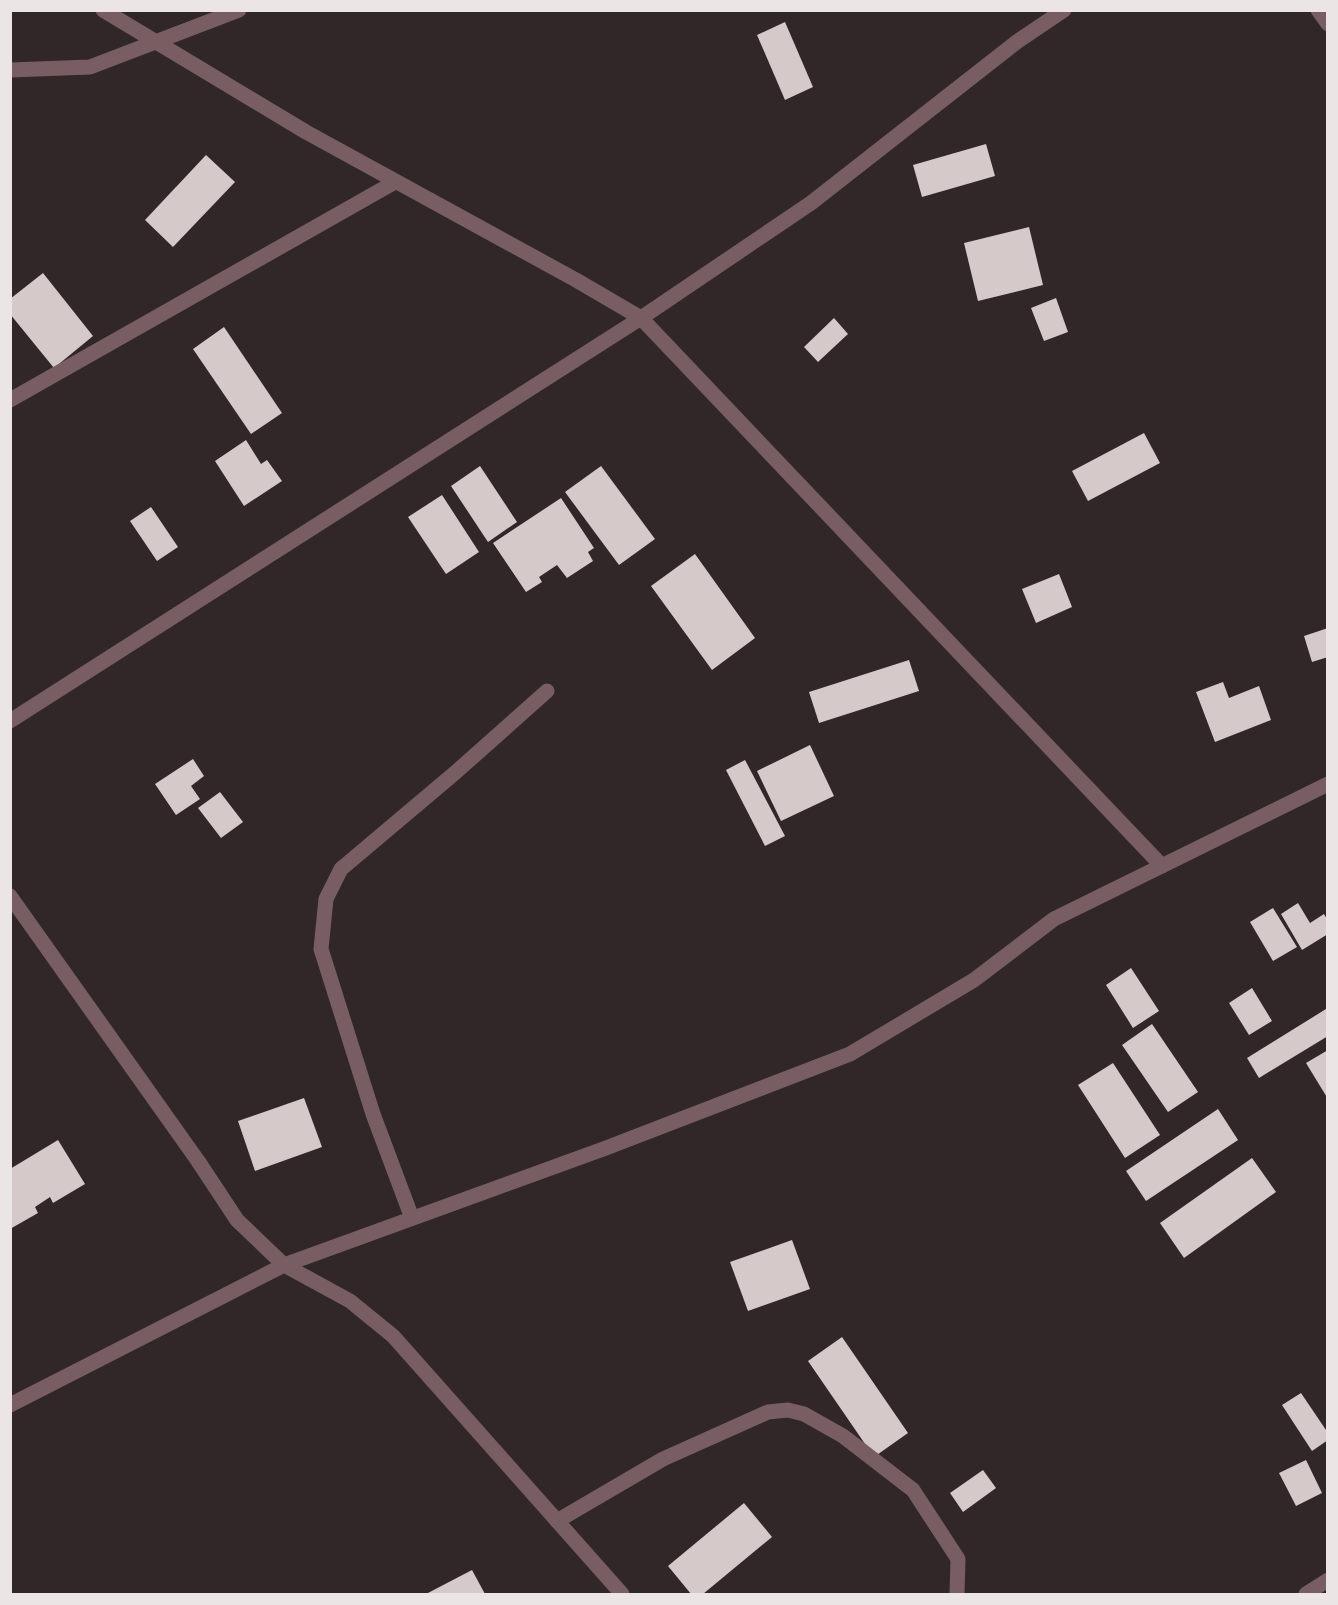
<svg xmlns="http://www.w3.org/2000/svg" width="1338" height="1605" viewBox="0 0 1338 1605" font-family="Quicksand,sans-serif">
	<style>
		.building { fill: #d5c9ca }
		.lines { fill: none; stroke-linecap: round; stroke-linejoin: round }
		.minor { stroke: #785e62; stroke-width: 15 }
	</style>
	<rect width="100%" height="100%" fill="#312728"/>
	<g class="building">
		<polygon points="785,22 813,87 785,100 757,35"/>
		<polygon points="986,144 995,176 922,197 913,165"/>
		<polygon points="206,155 235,182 173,247 145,220"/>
		<polygon points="1029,227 1043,285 978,301 964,243"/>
		<polygon points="43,273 93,336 54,368 10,314 10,299"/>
		<polygon points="1056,298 1068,332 1044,341 1031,308"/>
		<polygon points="834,318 848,334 818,362 804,347"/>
		<polygon points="224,327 282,413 251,434 193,349"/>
		<polygon points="1144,433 1160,463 1088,501 1072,471"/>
		<polygon points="246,440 261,464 267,460 282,481 244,506 215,461"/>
		<polygon points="480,466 517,522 488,542 451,486"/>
		<polygon points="601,466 655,539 619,565 565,492"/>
		<polygon points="442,495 479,552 446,574 408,517"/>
		<polygon points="561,498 594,548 588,552 593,561 567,578 557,565 539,577 542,582 526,592 493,543"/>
		<polygon points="151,507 178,547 157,561 130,521"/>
		<polygon points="695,554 755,638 712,670 651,586"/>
		<polygon points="1059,574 1072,607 1036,623 1022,589"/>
		<polygon points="1328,628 1328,657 1312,662 1304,636"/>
		<polygon points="909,660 919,691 819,723 809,692"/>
		<polygon points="1223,682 1229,698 1259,686 1271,720 1215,742 1196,692"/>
		<polygon points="810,745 834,796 781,821 757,771"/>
		<polygon points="193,759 204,776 191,786 200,799 176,815 155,784"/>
		<polygon points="745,760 785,836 765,846 726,770"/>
		<polygon points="220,792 243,822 221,838 198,808"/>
		<polygon points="1298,903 1310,923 1324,914 1328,921 1328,934 1302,950 1281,914"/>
		<polygon points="1273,908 1297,947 1273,961 1250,922"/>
		<polygon points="1131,968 1159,1011 1133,1028 1106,985"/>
		<polygon points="1252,988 1272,1021 1249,1035 1229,1003"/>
		<polygon points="1326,1009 1328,1036 1259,1078 1247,1058"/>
		<polygon points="1152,1024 1198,1092 1168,1112 1122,1045"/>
		<polygon points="1328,1050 1328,1099 1306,1063"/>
		<polygon points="1113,1063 1160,1135 1125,1158 1078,1085"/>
		<polygon points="304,1098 322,1147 255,1171 238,1121"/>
		<polygon points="1218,1109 1238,1140 1146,1201 1126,1171"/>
		<polygon points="58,1140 85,1184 53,1203 50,1197 35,1207 38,1213 10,1229 10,1169"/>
		<polygon points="1252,1158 1276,1192 1184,1258 1160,1223"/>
		<polygon points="792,1240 810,1289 748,1311 730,1262"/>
		<polygon points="842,1337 908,1433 874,1457 808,1361"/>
		<polygon points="1301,1393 1328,1433 1328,1440 1312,1451 1282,1405"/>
		<polygon points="1306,1460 1322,1493 1296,1506 1279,1473"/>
		<polygon points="983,1470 996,1488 963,1512 950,1493"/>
		<polygon points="744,1503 772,1537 703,1594 691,1594 668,1566"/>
		<polygon points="472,1570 485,1594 426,1594"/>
	</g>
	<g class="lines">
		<g class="minor">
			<polyline points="103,10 306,132 576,280 641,318 1162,866"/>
			<polyline points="1318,10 1328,24"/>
			<polyline points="10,70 90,67 239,10"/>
			<polyline points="10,400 395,182"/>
			<polyline points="10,721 641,318 811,203 1018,41 1064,10"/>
			<polyline points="10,896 198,1161 237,1220 284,1265 350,1301 393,1336 622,1594"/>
			<polyline points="412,1218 373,1114 321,949 326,899 341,869 456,772 547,691"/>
			<polyline points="10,1405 284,1265 606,1148 850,1054 974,980 1054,919 1328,784"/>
			<polyline points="557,1521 663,1459 768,1412 788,1410 804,1414 843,1436 913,1490 958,1559 957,1594"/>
			<polyline points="1306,1594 1328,1580"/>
		</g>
	</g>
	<rect width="1338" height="1605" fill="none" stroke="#ece5e6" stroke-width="24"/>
</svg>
